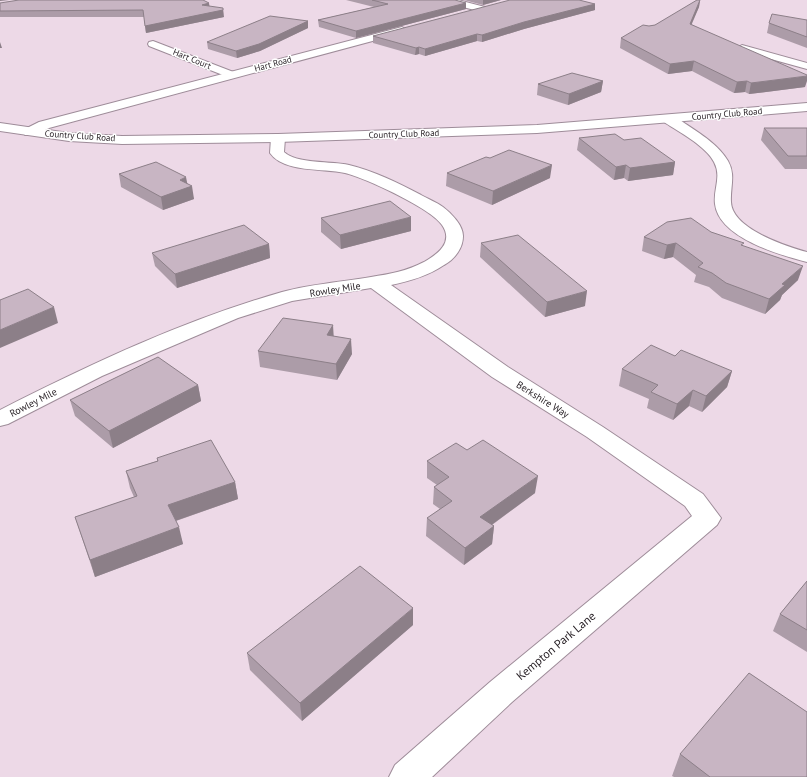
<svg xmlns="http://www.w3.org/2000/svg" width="807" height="777" viewBox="0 0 807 777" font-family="'PT Sans',sans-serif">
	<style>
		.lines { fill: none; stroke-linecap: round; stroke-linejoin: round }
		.minor-casing { stroke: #9e8c99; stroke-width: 2 }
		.tertiary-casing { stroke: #9e8c99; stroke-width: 2 }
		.secondary-casing { stroke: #9e8c99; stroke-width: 2 }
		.minor { fill: #fff; fill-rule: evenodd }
		.tertiary { fill: #fff; fill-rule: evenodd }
		.secondary { fill: #fff; fill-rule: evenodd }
		.wall { fill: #ac9ca8 }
		.shaded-wall { fill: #8c7f88 }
		.building { fill: #c8b5c3; stroke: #8c7f88 }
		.labels { text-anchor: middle; stroke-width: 3; stroke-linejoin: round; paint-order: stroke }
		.far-street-label { font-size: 9px; fill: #2b2429; stroke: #fff }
		.street-label { font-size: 10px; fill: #2b2429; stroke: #fff }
		.near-street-label { font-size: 12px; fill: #2b2429; stroke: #fff }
	</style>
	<rect width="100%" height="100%" fill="#edd9e7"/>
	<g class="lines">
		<g class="minor-casing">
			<g id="minor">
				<polygon points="443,0 458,0 485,7 487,9 482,12 444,2"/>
				<polygon points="153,41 236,73 238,75 236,77 228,77 149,46 148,44 149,42"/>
				<polygon points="742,45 807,63 807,69 738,50 737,48"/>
				<path d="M669 115 674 116C692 129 716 141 728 161 736 175 730 187 731 202 732 229 786 246 807 252V262C780 255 719 238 715 204 713 189 722 177 714 162 706 146 679 132 664 122L663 119 664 116Z"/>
				<path d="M278 134 283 135 285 138 284 152C296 164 332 161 349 165 374 171 398 183 421 195 428 199 436 202 443 207 451 213 463 225 463 236 463 248 455 259 444 265 428 276 410 281 391 285L508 367 603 427 703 494 721 518 717 525 512 702 432 777H389L395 765 490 682 692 516 685 506 587 437 492 377 371 288 292 301 238 318 102 376 8 424 0 426V410C91 364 184 320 282 292 311 284 342 282 371 277 390 274 407 271 424 262 438 254 454 242 442 225 431 208 365 178 345 173 323 168 284 173 270 153L271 138 273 135Z"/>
			</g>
		</g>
		<g class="tertiary-casing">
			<polygon id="tertiary" points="402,27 407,30 406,32 49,128 35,135 25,135 23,132 25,129 39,122"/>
		</g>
		<g class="secondary-casing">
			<polygon id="secondary" points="807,103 807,111 537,133 278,142 122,144 69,141 0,131 0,123 69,133 122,136 278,134 537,125"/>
		</g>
		<use href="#minor" class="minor"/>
		<use href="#tertiary" class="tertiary"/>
		<use href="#secondary" class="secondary"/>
	</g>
	<g class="wall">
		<polygon points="346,0 455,0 466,3 466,9 356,38 319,27 318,20 374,7"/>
		<polygon points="464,0 501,0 483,5"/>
		<polygon points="700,0 699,7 691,24 805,87 749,94 745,92 734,93 692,71 668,74 620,48 621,38 649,26 655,25"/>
		<polygon points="0,3 209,3 209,6 224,17 146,33 144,17 0,17"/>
		<polygon points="595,4 595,10 524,29 482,42 477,41 425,56 419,54 415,55 373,43 373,36"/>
		<polygon points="807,20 807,48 767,33 769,23"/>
		<polygon points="308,21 308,28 260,51 237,58 208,49 207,42"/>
		<polygon points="603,81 601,92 568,105 537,95 538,84"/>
		<polygon points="764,128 807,128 807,169 785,169 761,140"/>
		<polygon points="579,138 624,140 675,162 673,175 628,181 624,178 614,180 577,150"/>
		<polygon points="447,173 550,178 492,205 446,186"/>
		<polygon points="119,174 187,183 194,199 163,210 121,187"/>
		<polygon points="321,218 411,231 341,249 321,232"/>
		<polygon points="711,232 743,246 798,280 782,295 780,300 765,314 722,298 709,287 694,282 696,275 673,257 664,259 642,251 644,237"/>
		<polygon points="481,243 585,306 545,317 480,257"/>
		<polygon points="269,244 270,258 177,288 155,266 152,253"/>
		<polygon points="333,325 333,336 352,354 337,380 260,367 258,351"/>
		<polygon points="675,356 732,371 727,387 702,412 689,406 673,420 647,408 649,399 619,386 622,369"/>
		<polygon points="198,385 201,401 113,448 75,416 70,400"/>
		<polygon points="467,450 535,493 492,525 494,526 492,544 464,565 426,536 427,518 440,509 433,504 434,487 437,485 427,478 427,461"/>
		<polygon points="157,458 235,482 238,499 176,521 183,544 95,577 75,517 134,497 130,488 126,471 157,461"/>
		<polygon points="807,581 807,652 773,631 780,614"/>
		<polygon points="413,625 302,721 250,670 247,653"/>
		<polygon points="680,754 807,777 674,777 672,776"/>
	</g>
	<g class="shaded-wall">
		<polygon points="0,0 9,0 0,1"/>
		<polygon points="483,0 501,0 483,5"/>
		<polygon points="700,0 699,7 688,33 690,24"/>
		<polygon points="209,3 210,10 202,5"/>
		<polygon points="466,3 466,9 356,38 356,31"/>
		<polygon points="595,4 595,10 524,29 482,42 482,35 524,22"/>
		<polygon points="223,8 224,17 146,33 145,26"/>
		<polygon points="308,21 308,28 260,51 237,58 236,51"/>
		<polygon points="477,34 477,41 425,56 425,49"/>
		<polygon points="0,42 2,48 0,48"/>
		<polygon points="419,47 419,54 415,55 416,48"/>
		<polygon points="694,61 692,71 668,74 670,64"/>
		<polygon points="807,76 807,81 805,87 749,94 751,83"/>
		<polygon points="603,81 601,92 568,105 569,94"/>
		<polygon points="747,81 745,92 734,93 737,82"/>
		<polygon points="675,162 673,175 628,181 630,168"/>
		<polygon points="552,165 550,178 492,205 493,191"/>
		<polygon points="626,165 624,178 614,180 616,167"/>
		<polygon points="186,177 188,187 192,186 194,199 163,210 161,197 180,180"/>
		<polygon points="411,217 411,231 341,249 340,235"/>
		<polygon points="676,243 673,257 664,259 667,245"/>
		<polygon points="269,244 270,258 177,288 175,274"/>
		<polygon points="803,266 798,280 782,295 780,300 765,314 769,299 782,284"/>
		<polygon points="587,291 585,306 545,317 547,302"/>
		<polygon points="54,307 58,323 0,348 0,330"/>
		<polygon points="333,325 334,341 327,335"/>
		<polygon points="351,339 352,354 337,380 336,364"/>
		<polygon points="732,371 727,387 702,412 706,396"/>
		<polygon points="198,385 201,401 113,448 109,431"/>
		<polygon points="693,390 689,406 673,420 677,404"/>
		<polygon points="538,476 535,493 479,534 480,517"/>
		<polygon points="235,482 238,499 172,522 168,505"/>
		<polygon points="494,526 492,544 464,565 465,548"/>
		<polygon points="179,527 183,544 95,577 90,560"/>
		<polygon points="413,608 413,625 302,721 300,703"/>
	</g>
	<g class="building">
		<polygon points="19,0 203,0 209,3 202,5 223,8 223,10 145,26 143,10 0,11 0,3"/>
		<polygon points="372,0 455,0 466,3 356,31 318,20 388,4"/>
		<polygon points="510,0 579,0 595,4 524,22 482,35 477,34 425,49 419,47 416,48 373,36"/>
		<polygon points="697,0 700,0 690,24 807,75 807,76 751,83 747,81 737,82 694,61 670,64 621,38 643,25 649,26 655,25"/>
		<polygon points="772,14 807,20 807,37 769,23"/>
		<polygon points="270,16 308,21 259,44 236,51 207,42"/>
		<polygon points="572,73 603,81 569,94 538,84"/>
		<polygon points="764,128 807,128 807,156 788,156"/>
		<polygon points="615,134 624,140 641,138 675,162 630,168 626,165 616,167 579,138"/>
		<polygon points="509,150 552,165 493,191 447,173 486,157 490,158"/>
		<polygon points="156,162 186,177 180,180 192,186 161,197 119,174"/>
		<polygon points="390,201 411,217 340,235 321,218"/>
		<polygon points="691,218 711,232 744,243 741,245 803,266 782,284 785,285 769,299 726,283 712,273 698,267 703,263 676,243 667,245 644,237 667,222"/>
		<polygon points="244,225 269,244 175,274 152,253"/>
		<polygon points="518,235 587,291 547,302 481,243"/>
		<polygon points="28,289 54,307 0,330 0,300"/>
		<polygon points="283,318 333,325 327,335 351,339 336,364 258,351"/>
		<polygon points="651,345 675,356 681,350 732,371 706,396 693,390 677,404 651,392 658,385 622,369"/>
		<polygon points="158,357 198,385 109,431 70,400"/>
		<polygon points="211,440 235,482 168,505 179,527 90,560 75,517 137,496 126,471 158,461 157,458"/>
		<polygon points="483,440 538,476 480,517 494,526 465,548 427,518 452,501 434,487 449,477 427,461 456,443 467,450"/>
		<polygon points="360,566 413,608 300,703 247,653"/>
		<polygon points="807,581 807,630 780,614"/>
		<polygon points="749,673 807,712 807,777 710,777 680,754"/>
	</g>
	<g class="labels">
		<g class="far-street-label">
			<text transform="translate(192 59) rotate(22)" y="3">Hart Court</text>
			<text transform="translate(273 64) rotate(-15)" y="3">Hart Road</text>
			<text transform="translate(727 114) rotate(-5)" y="3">Country Club Road</text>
			<text transform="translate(404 134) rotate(-2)" y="3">Country Club Road</text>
			<text transform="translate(80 136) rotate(4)" y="3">Country Club Road</text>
		</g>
		<g class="street-label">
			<text transform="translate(335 289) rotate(-9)" y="4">Rowley Mile</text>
			<text transform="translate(543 399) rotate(32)" y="4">Berkshire Way</text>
			<text transform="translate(33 402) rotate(-27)" y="4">Rowley Mile</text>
		</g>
		<g class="near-street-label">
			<text transform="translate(556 646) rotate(-40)" y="4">Kempton Park Lane</text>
		</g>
	</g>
</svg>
